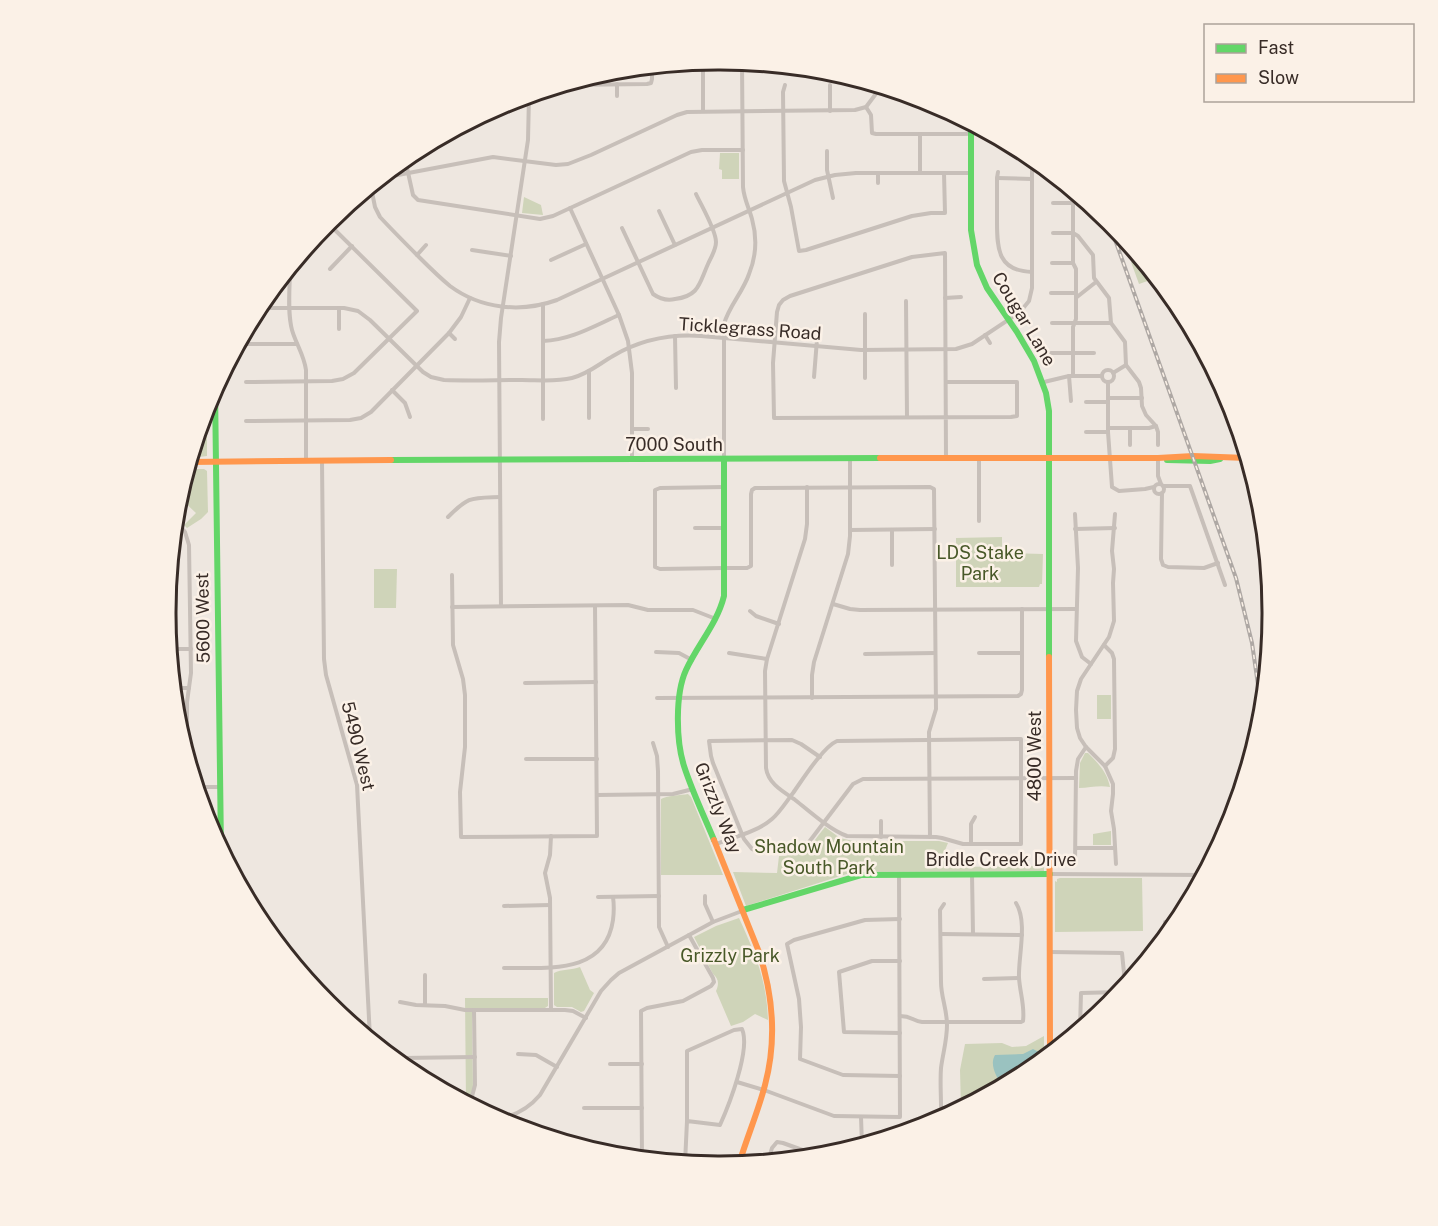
<svg xmlns="http://www.w3.org/2000/svg" width="1438" height="1226" viewBox="0 0 1438 1226" font-family="'Public Sans',sans-serif">
	<style>
		.green { fill: #cfd4b9 }
		.water { fill: #9ac2c0 }
		.lines { fill: none; stroke-linecap: round; stroke-linejoin: round }
		.street { stroke: #c7bfb9; stroke-width: 4 }
		.fast { stroke: #63d668; stroke-width: 6 }
		.slow { stroke: #ff974d; stroke-width: 6 }
		.rail-casing { stroke: #aea8a4; stroke-width: 4 }
		.rail { stroke: #fbf1e7; stroke-width: 1.5; stroke-dasharray: 4.5; stroke-linecap: butt }
		.labels { text-anchor: middle; stroke-width: 5; stroke-linejoin: round; paint-order: stroke }
		.street-label { font-size: 18px; fill: #382c27; stroke: #fbf1e7 }
		.park-label { font-size: 18px; fill: #485828; stroke: #fbf1e7 }
		.rim { fill: none; stroke: #382c27; stroke-width: 3 }
	</style>
	<rect width="100%" height="100%" fill="#eee7e0"/>
	<g class="green">
		<polygon points="720,153 739,153 739,179 722,179 722,170 719,169"/>
		<polygon points="524,197 541,205 543,215 522,213"/>
		<polygon points="1140,259 1156,278 1139,284 1131,262"/>
		<polygon points="207,404 207,456 191,458 191,457"/>
		<polygon points="188,469 204,469 207,471 208,512 201,519 187,528 184,525 196,513 179,497"/>
		<polygon points="1002,537 1002,553 1043,554 1042,584 1040,584 1039,587 956,587 956,538"/>
		<polygon points="374,569 397,569 396,608 374,608"/>
		<rect x="1097" y="695" width="14" height="24"/>
		<path d="M1085 753H1088C1098 763 1107 772 1110 787 1098 785 1090 788 1079 788L1080 763Z"/>
		<path d="M688 794 691 797 723 875H661V799C666 796 681 795 688 794Z"/>
		<path d="M825 827 840 838 853 841H939L948 843 941 860 955 867 1033 866 1044 860V871L853 872 746 906 733 872 777 873 779 856C809 855 807 849 825 827Z"/>
		<polygon points="1111,831 1111,845 1093,845 1093,834"/>
		<polygon points="1060,878 1142,878 1143,931 1055,932 1055,881 1057,882 1057,879"/>
		<path d="M739 918C755 953 767 981 768 1020L755 1014 743 1022 731 1026 716 991C719 984 719 979 713 974L694 937 716 926Z"/>
		<path d="M580 967 590 990 594 993 584 1011 581 1012 572 1007H557L554 1005V973C561 969 572 970 580 967Z"/>
		<polygon points="465,998 548,998 548,1006 545,1008 481,1008 473,1014 472,1020 473,1089 468,1103 466,1102"/>
		<polygon points="1044,1036 1044,1058 1026,1073 961,1108 960,1070 965,1044 1002,1043 1012,1047 1026,1046"/>
	</g>
	<path class="water" d="M1033 1049 1039 1052V1062L1026 1073 1002 1086C997 1077 989 1065 995 1055L1023 1054Z"/>
	<g class="lines">
		<g class="street">
			<polyline points="703,62 703,111"/>
			<polyline points="617,84 617,96"/>
			<polyline points="565,85 647,84 651,83 652,79 652,67"/>
			<polyline points="785,85 783,92 784,181 791,207 799,251 806,250 912,216 931,213 945,213 944,173"/>
			<polyline points="830,85 830,111"/>
			<polyline points="901,93 901,96"/>
			<polyline points="866,107 871,115 872,133 876,134 963,134 988,133"/>
			<polyline points="486,116 486,113"/>
			<polyline points="920,134 920,173"/>
			<polyline points="827,151 827,170 833,198"/>
			<polyline points="405,159 413,195 418,200 540,219 553,216 691,152 702,150 743,150"/>
			<path d="M998 172 997 178C997 193 997 207 997 222 997 249 998 271 1032 272"/>
			<polyline points="878,173 878,183"/>
			<polyline points="382,178 493,157 556,165 568,164 591,155 677,115 687,112 855,110 866,107 881,87"/>
			<polyline points="997,178 1032,179"/>
			<path d="M371 187 375 207 380 217C393 231 406 244 419 257 429 267 439 277 450 286 481 309 521 313 557 300L815 180 835 175 856 173H971"/>
			<polyline points="1053,203 1073,203"/>
			<polyline points="570,208 619,315 628,341 632,373 632,459"/>
			<polyline points="659,211 675,245"/>
			<path d="M622 228 653 294C660 299 666 301 675 299 699 296 699 284 708 264 711 257 716 250 716 242 716 230 701 205 696 194"/>
			<polyline points="1053,233 1073,233 1078,236 1093,255 1094,278 1109,298 1111,323 1125,342 1126,365 1139,382 1141,388 1142,406 1146,415 1156,426 1158,432 1158,445"/>
			<polyline points="472,250 511,256"/>
			<polyline points="417,255 426,245"/>
			<polyline points="551,260 586,244"/>
			<polyline points="1052,263 1073,263"/>
			<path d="M290 268C290 288 287 311 292 330 296 344 304 355 306 370V461"/>
			<polyline points="330,269 352,246"/>
			<polyline points="1051,293 1076,293"/>
			<polyline points="1077,297 1096,282"/>
			<polyline points="945,298 961,297"/>
			<polyline points="906,301 907,417"/>
			<polyline points="543,304 543,419"/>
			<path d="M258 308H344L358 311 370 320 423 372 431 377 444 380C470 381 496 380 522 380 538 380 556 382 572 378 588 374 599 364 613 356 640 340 670 334 701 336L861 350 956 349 972 344 1020 312 1029 301 1032 288V158"/>
			<polyline points="865,314 865,378"/>
			<polyline points="1052,323 1111,323"/>
			<polyline points="339,329 339,308"/>
			<polyline points="449,333 455,339"/>
			<polyline points="985,335 990,343"/>
			<polyline points="675,336 676,388"/>
			<path d="M543 341C571 340 594 326 619 315"/>
			<polyline points="246,344 297,344"/>
			<polyline points="1051,353 1094,353"/>
			<circle cx="1108" cy="376" r="6"/>
			<polyline points="589,371 589,418"/>
			<polyline points="1113,373 1126,365"/>
			<polyline points="1069,376 1071,401"/>
			<polyline points="1073,376 1073,327 1076,319 1076,269 1073,263 1073,192"/>
			<polyline points="814,377 818,327"/>
			<polyline points="246,382 332,381 343,379 354,373 417,311 335,230 322,230"/>
			<path d="M946 382H1017V416L1011 417C932 417 853 418 774 418L773 363 777 312 779 305 783 300 790 296 912 257 945 253C945 322 946 390 946 459"/>
			<polyline points="1044,382 1069,376 1102,376"/>
			<polyline points="1108,382 1108,432 1112,487 1119,491 1145,489 1154,487"/>
			<polyline points="392,390 405,403 410,417"/>
			<polyline points="1109,398 1142,398"/>
			<polyline points="1086,402 1108,402"/>
			<polyline points="246,421 350,420 361,418 371,412 449,333 461,317 470,298"/>
			<polyline points="1109,428 1149,428 1156,426"/>
			<polyline points="1130,428 1130,445"/>
			<polyline points="632,429 648,429"/>
			<polyline points="1086,432 1108,432"/>
			<polyline points="1158,458 1158,476 1161,484"/>
			<path d="M724 459V324C729 306 743 292 749 274 756 257 757 237 752 219 749 208 744 199 743 187L742 62"/>
			<polyline points="979,459 979,521"/>
			<polyline points="322,461 324,659 326,675 357,785 370,1038"/>
			<circle cx="1159" cy="489" r="5"/>
			<polyline points="1163,486 1190,486 1225,585"/>
			<polyline points="724,487 660,488 655,490 655,567 660,569 724,568 747,568 751,566 751,494 752,490 755,488 930,487 934,489 936,709 929,732 930,837"/>
			<polyline points="1162,493 1161,559 1163,565 1168,567 1204,568 1218,563"/>
			<polyline points="1075,514 1078,568 1076,641 1082,657 1091,664"/>
			<polyline points="1115,514 1112,551 1114,569 1113,583 1114,621 1109,637 1081,679 1077,691 1076,710 1077,728 1080,738 1086,747 1105,766 1113,784 1113,794 1111,811 1114,829 1116,864"/>
			<path d="M448 517C469 496 471 498 500 497"/>
			<polyline points="175,520 185,532 189,545 191,673 187,702 187,756"/>
			<polyline points="695,528 724,528"/>
			<polyline points="1075,529 1115,528"/>
			<polyline points="850,530 935,529"/>
			<polyline points="892,530 892,565"/>
			<polyline points="452,575 453,645 463,679 465,695 465,747 460,792 461,837 597,836 595,606"/>
			<polyline points="833,604 850,609 860,610 1076,609"/>
			<polyline points="501,606 499,342 501,318 528,140 529,96"/>
			<polyline points="452,607 628,605 648,610 693,610 716,619"/>
			<polyline points="750,611 756,616 779,624"/>
			<polyline points="1104,645 1112,653 1114,659 1115,749 1113,758 1105,766"/>
			<polyline points="170,649 191,649"/>
			<polyline points="656,652 679,653 692,660"/>
			<polyline points="729,653 767,659"/>
			<polyline points="979,653 1022,653"/>
			<polyline points="865,654 935,653"/>
			<polyline points="525,683 596,682"/>
			<polyline points="173,688 189,688"/>
			<polyline points="657,698 1018,696 1021,694 1022,690 1022,609"/>
			<polyline points="812,698 812,675 814,662 848,554 850,536 850,459"/>
			<polyline points="653,743 657,756 658,771 659,927 668,947"/>
			<polyline points="820,757 801,744 792,740 709,741 711,756 713,763 744,839 752,849 759,852 793,852 802,850 806,846 853,784 863,779 1076,778"/>
			<polyline points="526,759 597,759"/>
			<polyline points="197,787 220,787"/>
			<polyline points="597,795 673,794 693,789"/>
			<polyline points="881,821 881,837"/>
			<path d="M716 844C734 837 757 832 772 819 780 812 786 802 793 793 803 779 823 747 837 741L1021 739V844H963L942 838 936 837 847 836C830 830 809 811 794 799 782 791 768 783 766 768L765 671 767 659 805 539 807 524V487"/>
			<polyline points="971,844 971,824 975,817"/>
			<polyline points="1076,848 1115,848"/>
			<polyline points="1075,864 1076,771 1078,759 1086,747"/>
			<polyline points="972,874 973,934"/>
			<polyline points="1050,874 1203,875"/>
			<polyline points="705,896 705,904 713,922"/>
			<polyline points="598,897 659,896"/>
			<path d="M944 904 940 910 941 982C941 997 947 1009 947 1025 947 1040 943 1053 941 1068 940 1080 941 1094 941 1106L943 1112 949 1114"/>
			<polyline points="504,906 550,905"/>
			<polyline points="900,919 865,920 794,940 787,944 799,999 801,1027 800,1059 843,1075 900,1076"/>
			<polyline points="941,934 1022,935"/>
			<polyline points="1164,938 1165,922 1179,920"/>
			<polyline points="1050,952 1122,953 1124,973 1122,989"/>
			<polyline points="900,961 872,961 839,972 844,1032 900,1033"/>
			<path d="M504 968C545 967 605 976 613 920 614 912 614 904 613 897"/>
			<polyline points="425,975 425,1005"/>
			<polyline points="984,979 1019,978"/>
			<polyline points="400,1002 416,1005 445,1006 465,1010 565,1010 573,1011 586,1018"/>
			<polyline points="551,1010 550,898 545,873 550,855 551,836"/>
			<path d="M900 1016C912 1016 913 1021 922 1022H1021L1023 1021C1025 1006 1020 993 1019 978 1018 957 1028 922 1016 903"/>
			<polyline points="1080,1029 1081,993 1120,992"/>
			<polyline points="518,1054 536,1055 557,1067"/>
			<polyline points="402,1058 475,1057"/>
			<polyline points="610,1064 642,1064"/>
			<polyline points="737,1082 764,1090 834,1116 900,1117 899,875"/>
			<polyline points="470,1104 475,1085 474,1010"/>
			<polyline points="584,1108 642,1108"/>
			<polyline points="508,1117 510,1125"/>
			<polyline points="861,1117 862,1145"/>
			<path d="M498 1119C515 1116 529 1108 540 1095L601 991 611 980 619 973 713 922 742 911"/>
			<polyline points="607,1154 642,1154"/>
			<polyline points="642,1158 641,1011 647,1008 683,1001 711,986 714,982 713,978 689,935"/>
			<polyline points="768,1161 772,1148 777,1142 783,1143 819,1156"/>
			<path d="M685 1163 687 1121V1051L734 1030 742 1029C751 1049 729 1105 720 1125L687 1121"/>
		</g>
		<g class="fast">
			<polyline points="971,123 971,230 977,265 987,288 1017,332 1034,361 1046,393 1049,411 1049,657"/>
			<polyline points="215,388 221,849"/>
			<polyline points="391,460 880,458"/>
			<polyline points="1167,460 1210,461 1220,459"/>
			<path d="M714 840C704 816 692 791 684 766 676 741 675 694 686 670 698 644 717 624 724 596V460"/>
			<polyline points="743,910 861,875 1050,874"/>
		</g>
		<g class="slow">
			<polyline points="880,458 1158,458 1193,456 1247,458"/>
			<polyline points="190,462 391,460"/>
			<polyline points="1049,657 1050,1053"/>
			<path d="M714 840 759 952C773 995 777 1040 765 1085 758 1112 747 1137 739 1164"/>
		</g>
		<g class="rail-casing">
			<polyline id="rail" points="1108,220 1236,578 1252,643 1258,685 1261,723"/>
		</g>
		<use href="#rail" class="rail"/>
	</g>
	<g class="labels">
		<g class="street-label">
			<text transform="translate(1024 319) rotate(59)" y="6">Cougar Lane</text>
			<text transform="translate(750 329) rotate(4)" y="6">Ticklegrass Road</text>
			<text x="674" y="451">7000 South</text>
			<text transform="translate(203 618) rotate(-91)" y="6">5600 West</text>
			<text transform="translate(358 746) rotate(76)" y="6">5490 West</text>
			<text transform="translate(1035 756) rotate(-90)" y="6">4800 West</text>
			<text transform="translate(718 808) rotate(68)" y="6">Grizzly Way</text>
			<text x="1001" y="866">Bridle Creek Drive</text>
		</g>
		<g class="park-label">
			<text x="980" y="559">LDS Stake<tspan x="980" dy="21">Park</tspan></text>
			<text x="829" y="853">Shadow Mountain<tspan x="829" dy="21">South Park</tspan></text>
			<text x="730" y="962">Grizzly Park</text>
		</g>
	</g>
	<path d="M0 0H1438V1226H0ZM718 70H720A542 542 0 0 1 1262 612V614A542 542 0 0 1 720 1156H718A542 542 0 0 1 176 614V612A542 542 0 0 1 718 70Z" fill="#fbf1e7" fill-rule="evenodd"/>
	<path class="rim" d="M718 70H720A542 542 0 0 1 1262 612V614A542 542 0 0 1 720 1156H718A542 542 0 0 1 176 614V612A542 542 0 0 1 718 70Z"/>
	<rect x="1204" y="24" width="210" height="78" fill="#fbf1e7" stroke="#ada29a" stroke-width="1.5"/>
	<rect x="1216" y="44" width="30" height="9" fill="#63d668" stroke="#ada29a" stroke-width="1.5"/>
	<text x="1258" y="54" font-size="18" fill="#382c27">Fast</text>
	<rect x="1216" y="74" width="30" height="9" fill="#ff974d" stroke="#ada29a" stroke-width="1.5"/>
	<text x="1258" y="84" font-size="18" fill="#382c27">Slow</text>
</svg>
